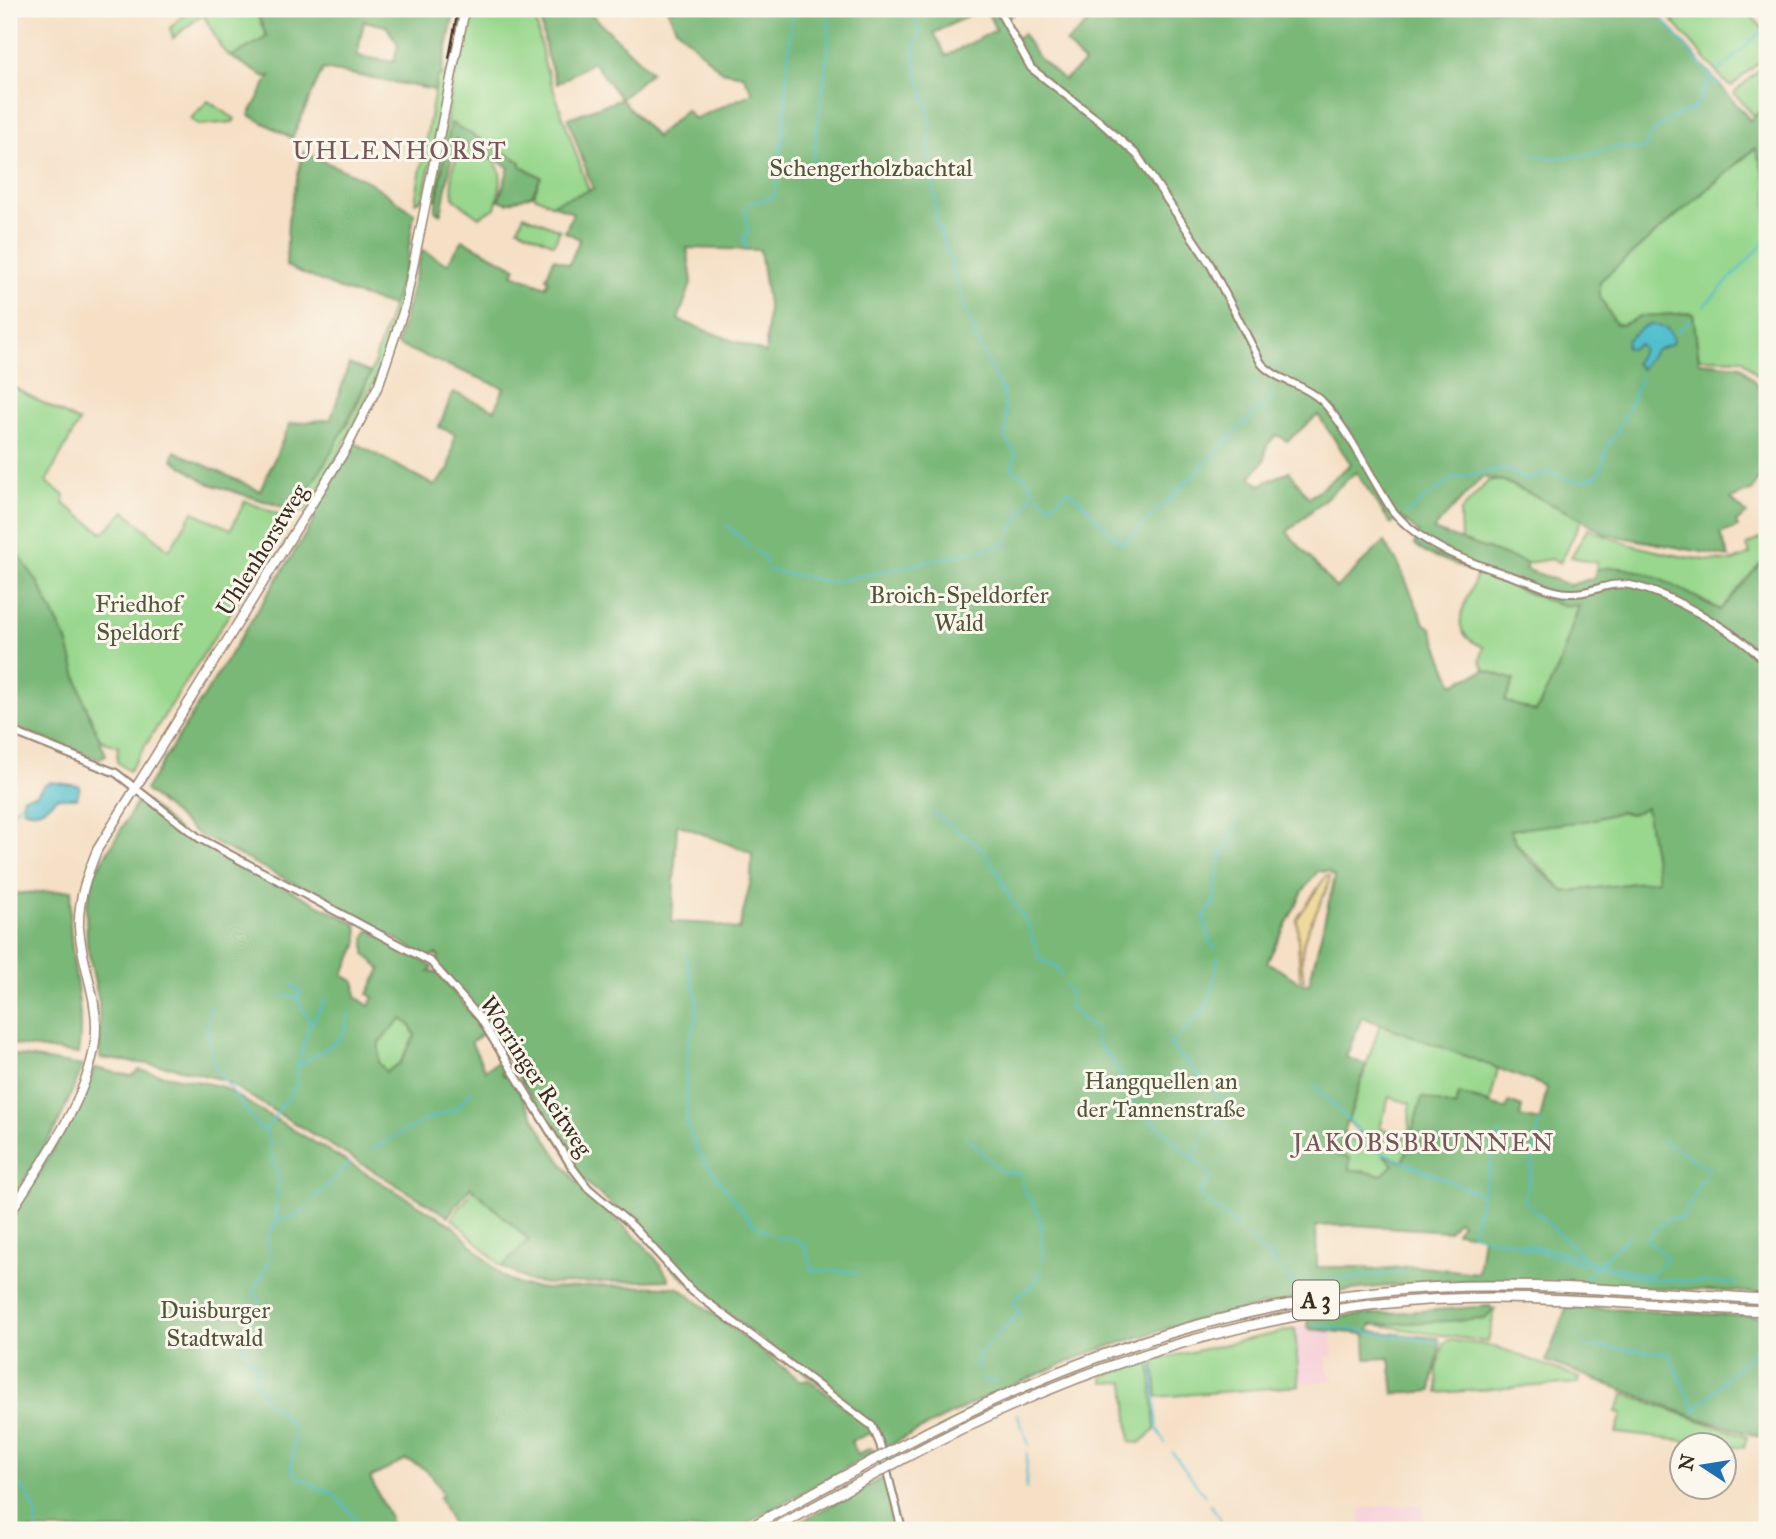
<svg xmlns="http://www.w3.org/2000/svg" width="1776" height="1539" viewBox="0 0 1776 1539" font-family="'IM FELL Great Primer',serif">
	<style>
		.built { fill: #f6cfd8 }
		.green { fill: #98d78d; stroke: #6a8056; stroke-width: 2; fill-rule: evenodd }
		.forest { fill: #7ab878; stroke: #5a714b; stroke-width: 2; fill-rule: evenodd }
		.sand { fill: #eeda9e; stroke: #94825e; stroke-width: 2 }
		.water { fill: #52bfcd; stroke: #467476; stroke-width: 2 }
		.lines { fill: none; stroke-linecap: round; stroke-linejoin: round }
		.stream { stroke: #52bfcd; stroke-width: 2 }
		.minor-casing { stroke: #988472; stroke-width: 10 }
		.major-casing { stroke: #988472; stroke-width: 11 }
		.highway-casing { stroke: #988472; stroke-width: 12 }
		.minor { stroke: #fff; stroke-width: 6 }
		.major { stroke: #fff; stroke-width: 8 }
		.highway { stroke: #fff; stroke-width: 9 }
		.tram { stroke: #3b2a1e; stroke-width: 2 }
		.highway-bridge-casing { stroke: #988472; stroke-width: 12; stroke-linecap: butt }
		.highway-bridge { stroke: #fff; stroke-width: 9 }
		.labels { text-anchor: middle; stroke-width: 6; stroke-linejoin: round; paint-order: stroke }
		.shield { fill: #fbf7ec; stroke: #75685c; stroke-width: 2 }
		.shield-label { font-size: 23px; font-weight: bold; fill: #3b2a1e }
		.park-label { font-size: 24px; fill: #52553a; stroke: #fbf7ec }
		.street-label { font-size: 24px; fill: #3b2a1e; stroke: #fbf7ec }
		.neighbourhood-label { font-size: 26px; letter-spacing: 2px; fill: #77575a; stroke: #fbf7ec }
	</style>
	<rect width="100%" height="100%" fill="#fbf7ec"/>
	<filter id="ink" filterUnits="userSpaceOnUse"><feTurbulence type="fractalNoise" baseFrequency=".0143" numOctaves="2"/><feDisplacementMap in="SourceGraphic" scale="14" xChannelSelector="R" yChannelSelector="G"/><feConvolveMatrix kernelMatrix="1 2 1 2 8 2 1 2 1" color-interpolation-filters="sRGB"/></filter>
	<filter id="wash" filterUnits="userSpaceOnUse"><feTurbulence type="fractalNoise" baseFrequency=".00686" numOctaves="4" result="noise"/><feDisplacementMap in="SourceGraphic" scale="28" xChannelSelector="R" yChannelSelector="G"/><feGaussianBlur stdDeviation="1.57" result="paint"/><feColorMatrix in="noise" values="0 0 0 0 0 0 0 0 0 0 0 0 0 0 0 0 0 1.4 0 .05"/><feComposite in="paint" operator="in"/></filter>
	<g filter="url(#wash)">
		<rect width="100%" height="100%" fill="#f5dfc5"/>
		<g class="built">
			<polygon points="1307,1325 1310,1329 1331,1329 1333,1357 1326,1357 1327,1370 1335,1381 1300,1383 1294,1332 1298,1327"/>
			<polygon points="1423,1504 1424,1530 1360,1530 1360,1508"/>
		</g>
		<g class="green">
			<polygon points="189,9 255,9 267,37 231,57 222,49 203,14 173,38 170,28"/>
			<polygon points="471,9 534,10 544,62 589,191 551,204 534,196 540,177 521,166 521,162 451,123 436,199 432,198 462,36 467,32"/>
			<polygon points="1662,9 1746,9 1767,34 1767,55 1732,86 1728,85"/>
			<polygon points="1767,62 1767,106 1755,117 1734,93"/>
			<polygon points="450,65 423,199 415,202 437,77 445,74"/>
			<polygon points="208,101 235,119 233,122 199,125 190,119"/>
			<path d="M472 147C506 165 504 173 495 208L479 217 454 199C450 177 449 156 472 147Z"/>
			<polygon points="1756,148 1767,181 1767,385 1742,359 1699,358 1693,313 1643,316 1622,325 1615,323 1600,297 1600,281"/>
			<polygon points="524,215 560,230 554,244 518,228"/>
			<path d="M407 261 409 267C392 357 353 432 306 510L295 511 352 416 371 373Z"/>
			<polygon points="9,385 79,422 46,482 65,496 63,503 103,533 125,511 169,550 193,512 231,529 245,501 290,519 129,771 117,762 118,746 104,742 98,735 84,702 67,641 36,579 9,543"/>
			<polygon points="1488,481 1503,481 1582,519 1560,563 1552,559 1527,563 1461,540 1460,512"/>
			<path d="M1588 528C1618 545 1695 562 1730 561 1737 560 1744 557 1750 554L1747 545 1767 535V556L1721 610C1685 593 1636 559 1596 570L1597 563 1571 557Z"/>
			<path d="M1477 574 1560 605H1579L1558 668 1536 712 1505 701 1514 680 1485 670 1480 660 1484 647C1443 632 1466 605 1477 574Z"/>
			<polygon points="1646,807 1659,880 1565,892 1518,845 1510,830 1590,820 1619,812 1632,814"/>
			<polygon points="400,1019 410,1024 415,1036 400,1063 386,1072 379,1063 379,1042"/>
			<path d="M1380 1024 1498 1068 1490 1103 1459 1094 1455 1107 1403 1162 1385 1155 1393 1165 1382 1175 1348 1169 1337 1156 1343 1138 1372 1146 1348 1121ZM1389 1097 1410 1103 1409 1138 1380 1128Z"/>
			<polygon points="474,1189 529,1240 502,1267 452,1218"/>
			<polygon points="1495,1309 1488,1342 1371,1324 1485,1319"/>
			<polygon points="1295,1329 1299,1386 1157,1397 1154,1360"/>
			<polygon points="1449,1340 1497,1347 1579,1378 1578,1383 1438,1393 1437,1369 1444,1343"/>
			<polygon points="1150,1361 1155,1430 1140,1443 1130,1442 1125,1382 1103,1383 1103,1376"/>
			<polygon points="1624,1394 1747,1437 1744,1448 1616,1433 1622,1414 1616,1412"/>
		</g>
		<g class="forest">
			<path d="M255 9H455L441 75 437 77 435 90 323 69 292 138 249 115 270 76 265 77 231 57 267 37ZM364 21 386 26 398 44 394 62 357 56Z"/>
			<path d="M471 9H586L651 72 621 99 656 137 686 110 694 119 753 93 743 75 721 71 676 28 667 9H981L934 33 946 56 996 30 986 9H1010L1013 15 1006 18 1017 38 1023 34 1037 56 1064 80 1084 63 1066 43 1089 22 1081 9H1654L1750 120 1767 106V181L1755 148 1600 281V297L1616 324 1622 325 1643 316 1693 313 1699 362 1741 366 1767 396V485L1758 479 1753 490 1731 499 1747 514 1736 522 1738 527 1720 534 1729 557 1605 534 1582 519 1504 481 1482 477 1433 530 1527 563 1525 569 1570 585 1594 578 1596 570C1637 558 1684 593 1720 610L1767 556V1293L1509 1281H1433L1315 1294 1184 1323 1092 1352 987 1396 884 1448 877 1427 703 1295 674 1270 634 1223 591 1187 581 1177 480 1015 436 964 439 957 436 954 429 958 339 906 197 834 145 790 315 519 310 515 355 443 435 486 449 469 455 434 439 427 453 392 495 410 504 388 397 345 422 250 447 264 463 240 516 268 513 274 546 287 549 280 546 278 554 258 569 265 580 239 565 232 573 213 551 204 593 189 568 118 621 99 593 62 557 84 547 56 539 10ZM687 248 760 250 768 304 766 353 678 320 692 281ZM1318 415 1351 464 1309 498 1289 471 1260 485 1250 477 1264 461 1267 445 1277 435 1287 441ZM1356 472 1391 524 1400 517 1419 533 1414 544 1426 553 1560 605 1579 606 1558 668 1536 712 1505 701 1514 680 1485 670 1453 684 1431 628 1424 623 1399 565 1384 542 1336 588 1287 532ZM1646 808 1658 880 1565 892C1547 875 1516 854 1510 830L1591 820 1619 812 1632 814ZM677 824 752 853 751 880 739 930 713 924 672 922ZM1318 871 1329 872 1335 877 1309 984H1303L1267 962 1303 891ZM1362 1017 1547 1087 1540 1121 1520 1117 1522 1107 1509 1102 1506 1109 1459 1094 1455 1107 1422 1097 1403 1162 1383 1154 1393 1165 1382 1175 1349 1169 1350 1158 1337 1155 1366 1065 1346 1057ZM1458 1220 1462 1223 1456 1232 1483 1236 1478 1273 1413 1266 1369 1270 1368 1267H1317L1316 1226 1352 1225 1449 1231Z"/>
			<polygon points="451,123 521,162 521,166 541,177 532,195 507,203 499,200 509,167 455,139 441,214 435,211"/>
			<polygon points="303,152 368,181 414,213 407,261 392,306 340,289 286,266 288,220"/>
			<polygon points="349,364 371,373 334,448 295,511 207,483 172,459 175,451 260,491 290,424 331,419"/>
			<polygon points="9,543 36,579 67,641 84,702 106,755 98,759 9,725"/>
			<path d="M139 799 147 802 187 838 247 868 248 872 253 871 356 924C363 947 351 955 343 975L355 982 356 997 369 1006 374 997 368 994 381 969 365 954V937L369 930 433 967 429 972H438L479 1024 504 1064 502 1074 506 1076 507 1070C530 1108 548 1149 578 1183 607 1217 649 1239 669 1280L548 1284 529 1281 502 1267 529 1240 471 1187 448 1216 223 1080 173 1067 100 1058 99 1002 87 945 86 908 94 875ZM401 1019 410 1024 415 1036 400 1063 386 1072 379 1063V1042ZM484 1033 501 1060 485 1070 471 1042Z"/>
			<path d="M72 890C63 945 87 999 78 1054L9 1044V894Z"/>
			<polygon points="9,1054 83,1066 59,1122 9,1206"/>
			<path d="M95 1068 131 1076 139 1070 220 1086 452 1225 502 1276 520 1285 545 1289 602 1286 678 1287 801 1381 809 1380 876 1431 851 1441 857 1455 870 1448 877 1451 735 1530H455L439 1497 443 1496C436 1477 425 1465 405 1460L370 1478 390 1518V1523L378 1530H9V1223L67 1126Z"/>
			<path d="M1490 1306 1493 1310 1485 1319 1371 1325 1368 1331 1438 1338C1444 1353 1430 1373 1432 1391L1394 1394 1390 1358 1366 1359 1365 1334 1310 1329 1307 1325 1308 1319Z"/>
			<polygon points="1567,1307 1767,1317 1767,1439 1697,1418 1546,1361"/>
			<polygon points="884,1477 899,1530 784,1530 881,1479"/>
		</g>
		<path class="sand" d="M1326 876 1330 877C1320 919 1294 930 1304 980L1300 979 1297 919Z"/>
		<g class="water">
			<polygon points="1652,324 1668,329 1673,339 1672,344 1656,350 1641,369 1635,363 1643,349 1639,344 1631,349 1626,347 1627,340 1643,327"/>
			<path d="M51 782 80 786 77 798H56C46 808 38 815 23 809V797L37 794 44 785Z"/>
		</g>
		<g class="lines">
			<g class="stream">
				<path d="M913 9V18L920 29C918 41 913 50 915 62 920 91 937 117 928 146 931 150 936 209 935 216L959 289"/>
				<polyline points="1654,9 1719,86"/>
				<polyline points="1718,72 1764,29 1767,33"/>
				<path d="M1530 155 1550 158 1583 156 1621 146 1637 150 1646 148C1647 128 1677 114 1694 109L1711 76"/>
				<polyline points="812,166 828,53 829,9"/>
				<polyline points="750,203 774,197 783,136 792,9"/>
				<polyline points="745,248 747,246 742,238 748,233 745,207"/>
				<polyline points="960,292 978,344 1003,393 1007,427 1005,439 1016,453 1012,469 1028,480 1034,492 1011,532"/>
				<polyline points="1704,306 1767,240"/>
				<polyline points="1677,332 1690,320"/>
				<polyline points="1039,496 1051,506 1069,490 1123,545 1273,395"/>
				<path d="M1405 515 1452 478 1506 469 1526 480 1550 472C1570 480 1576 485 1597 476 1604 468 1602 455 1608 446 1622 423 1633 402 1641 376"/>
				<polyline points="726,525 750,546"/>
				<polyline points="1006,542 1008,539"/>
				<polyline points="756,551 764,557 766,564"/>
				<polyline points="767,570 833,582 1005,545"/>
				<polyline points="9,675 13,672"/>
				<polyline points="932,812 983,850 999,874 1011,901 1027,922 1040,960 1057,967 1061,975"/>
				<polyline points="9,815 22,803"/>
				<polyline points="1215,948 1211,944 1204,918 1214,903 1219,862 1237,825"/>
				<polyline points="686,956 697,999 697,1014 686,1052 687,1123 697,1151 751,1222 768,1233"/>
				<polyline points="292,984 301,993 296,997"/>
				<polyline points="1065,984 1071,997 1070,1008 1096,1031 1097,1043 1113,1061 1134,1104 1201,1166"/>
				<polyline points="282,995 296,997 311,1023"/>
				<polyline points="210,1006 207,1026 215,1067 258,1127 265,1130 271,1148"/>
				<polyline points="297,1068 308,1029 326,999"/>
				<polyline points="1314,1085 1373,1145"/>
				<path d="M1216 1122 1230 1107 1169 1045C1206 1009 1212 1010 1217 957"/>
				<polyline points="1540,1122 1525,1201 1582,1256"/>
				<path d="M265 1130 297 1084 296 1069C315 1049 347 1049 348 1015"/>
				<polyline points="1500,1132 1471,1234 1557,1251 1650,1276 1667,1258 1646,1239 1668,1218 1682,1218 1703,1178"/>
				<path d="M968 1138 1000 1171 1021 1174C1024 1192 1024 1191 1034 1205 1044 1220 1042 1245 1042 1262"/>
				<polyline points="1661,1140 1708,1168 1706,1173"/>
				<polyline points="373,1149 421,1122 458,1107 471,1092"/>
				<polyline points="1377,1150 1482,1195"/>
				<path d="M270 1152C275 1166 284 1185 275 1198"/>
				<polyline points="1194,1159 1204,1132 1211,1127"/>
				<polyline points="1205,1170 1212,1176 1199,1194 1240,1229"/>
				<polyline points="313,1200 349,1163"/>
				<polyline points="276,1221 298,1215 308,1206"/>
				<polyline points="1246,1235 1282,1271"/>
				<path d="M773 1236C780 1240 782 1237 790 1238 806 1239 809 1257 811 1270L858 1272"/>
				<polyline points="1519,1247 1646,1279 1737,1284"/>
				<path d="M270 1255C267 1240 264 1236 276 1224V1204"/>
				<path d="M270 1261 254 1289V1294L260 1300 242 1344 251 1361 260 1365 252 1380 260 1385C263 1405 266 1401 280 1411 284 1414 286 1421 290 1425"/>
				<polyline points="1601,1262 1628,1237"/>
				<polyline points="1286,1275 1299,1289"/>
				<polyline points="1586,1278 1597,1266"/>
				<polyline points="1323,1281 1404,1272"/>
				<polyline points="1298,1287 1314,1282"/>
				<polyline points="1314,1325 1441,1342"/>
				<polyline points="1584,1346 1668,1353 1695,1410"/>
				<polyline points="1152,1360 1157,1428 1165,1443"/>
				<polyline points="977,1370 978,1355 1020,1312 1012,1303 1036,1282 1042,1269"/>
				<polyline points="982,1379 997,1383"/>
				<polyline points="1692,1413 1758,1347"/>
				<polyline points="1017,1414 1029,1445"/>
				<path d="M295 1433 291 1469C299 1480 311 1482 321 1491L325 1488 327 1493 331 1491 356 1519 360 1530"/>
				<polyline points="1172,1452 1205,1496"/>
				<path d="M9 1455 17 1464 16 1483C28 1493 40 1513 37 1530"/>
				<polyline points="1026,1489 1027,1453"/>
				<polyline points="1210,1504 1220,1518 1224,1530"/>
			</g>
		</g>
	</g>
	<g filter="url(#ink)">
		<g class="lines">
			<g class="minor-casing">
				<g id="minor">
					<path d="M998 9 1031 68 1098 120 1137 155 1210 264 1261 363C1276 381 1303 383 1321 400 1347 426 1371 478 1392 510 1426 551 1478 565 1527 581 1541 586 1557 594 1573 593 1593 593 1609 581 1630 585 1671 593 1738 633 1767 663"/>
					<polyline points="9,730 116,773 199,838 431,962 480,1018 572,1167 588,1188 633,1226 691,1290 872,1426 880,1444 902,1530"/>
				</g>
			</g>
			<g class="major-casing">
				<path id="major" d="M9 1215C41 1163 96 1090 96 1027 96 993 81 961 79 927 78 899 87 875 97 850L346 449 379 384 405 306 465 9"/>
			</g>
			<g class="highway-casing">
				<g id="highway">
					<path d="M893 1450C1085 1347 1272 1286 1493 1286 1584 1286 1676 1294 1767 1299"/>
					<path d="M895 1463C1080 1362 1279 1298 1492 1298 1583 1298 1676 1307 1767 1311"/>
					<polyline points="745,1530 874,1460"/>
					<polyline points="771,1530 877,1473"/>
				</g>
			</g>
			<use href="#minor" class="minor"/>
			<use href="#major" class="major"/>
			<use href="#highway" class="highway"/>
			<polyline class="tram" points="449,58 458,9"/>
			<g class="highway-bridge-casing">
				<g id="highway-bridge">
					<polyline points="874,1460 893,1450"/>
					<polyline points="877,1473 895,1463"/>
				</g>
			</g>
			<use href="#highway-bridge" class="highway-bridge"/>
		</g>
	</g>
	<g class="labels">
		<rect class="shield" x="1293" y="1280.5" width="46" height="39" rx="5"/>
		<g class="shield-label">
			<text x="1316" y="1308">A 3</text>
		</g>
		<g class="park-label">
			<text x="871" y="176">Schengerholzbachtal</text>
			<text x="959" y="603">Broich-Speldorfer<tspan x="959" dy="28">Wald</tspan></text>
			<text x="138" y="612">Friedhof<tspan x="138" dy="28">Speldorf</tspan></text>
			<text x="1161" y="1089">Hangquellen an<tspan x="1161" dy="28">der Tannenstraße</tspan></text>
			<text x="215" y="1318">Duisburger<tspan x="215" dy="28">Stadtwald</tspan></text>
		</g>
		<g class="street-label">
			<text transform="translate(262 550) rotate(-58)" y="8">Uhlenhorstweg</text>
			<text transform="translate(536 1076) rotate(57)" y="8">Worringer Reitweg</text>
		</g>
		<g class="neighbourhood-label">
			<text x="400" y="159">UHLENHORST</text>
			<text x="1424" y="1151">JAKOBSBRUNNEN</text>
		</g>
	</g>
	<rect width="1776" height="1539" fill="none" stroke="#fbf7ec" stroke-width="35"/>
	<g transform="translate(1703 1466) rotate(282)"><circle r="33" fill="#fbf7ec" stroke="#aea59a" stroke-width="2"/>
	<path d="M0-5L12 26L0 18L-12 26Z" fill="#1f6fb2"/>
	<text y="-10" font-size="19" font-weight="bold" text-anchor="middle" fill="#3b2a1e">N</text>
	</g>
</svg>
